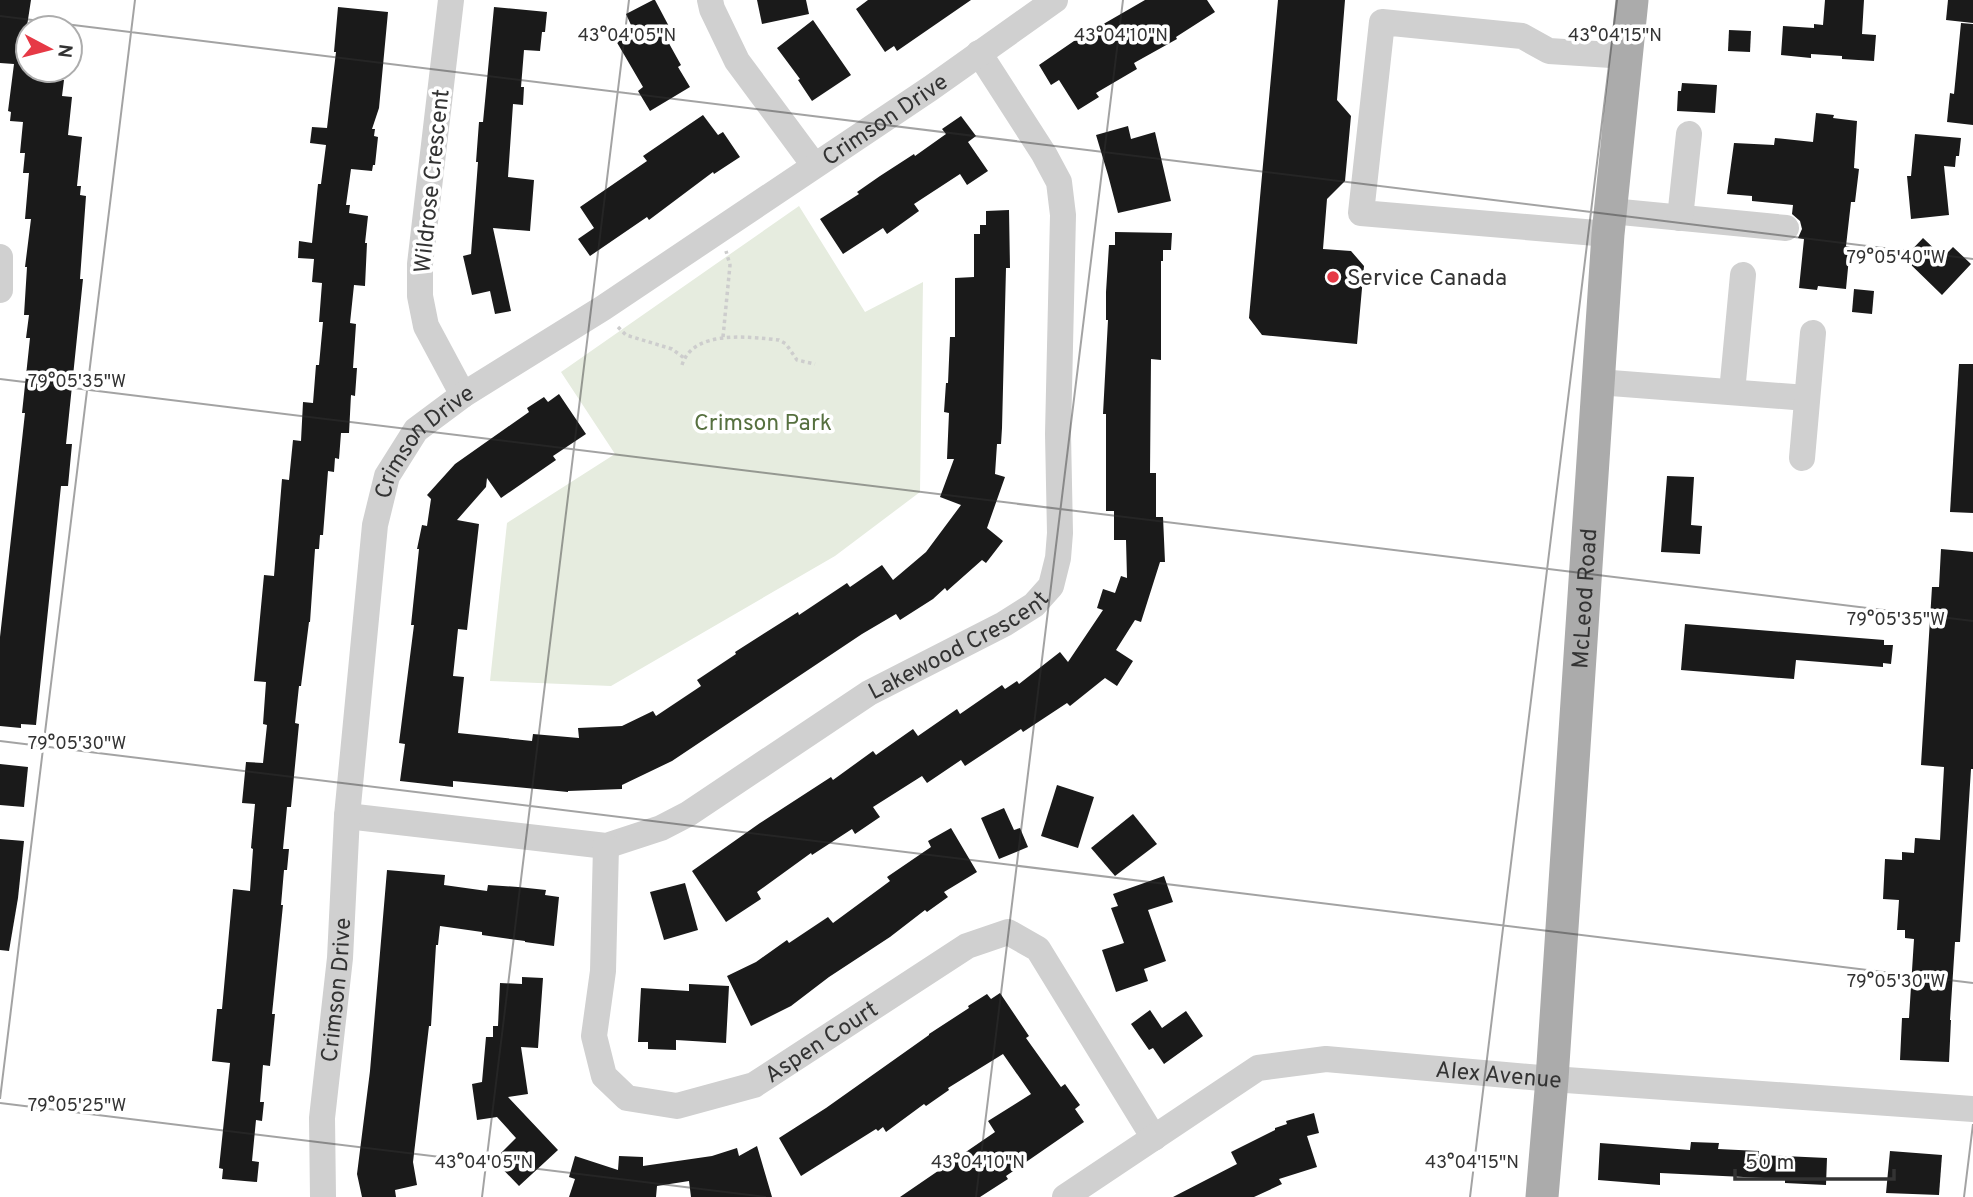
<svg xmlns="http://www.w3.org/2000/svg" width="1973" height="1197" viewBox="0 0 1973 1197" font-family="Overpass,sans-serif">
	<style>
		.green { fill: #e6ecdf }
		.building { fill: #1a1a1a }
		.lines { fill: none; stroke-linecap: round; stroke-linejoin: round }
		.path { stroke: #cdcdcd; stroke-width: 3.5; stroke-dasharray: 3.5 3.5; stroke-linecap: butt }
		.minor { stroke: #d0d0d0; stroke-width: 26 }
		.major { stroke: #ababab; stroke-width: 33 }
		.ticks { fill: none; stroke: #333; stroke-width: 2; stroke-opacity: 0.45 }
		.poi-dot { fill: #e63946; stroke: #fff; stroke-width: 2.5 }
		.labels { text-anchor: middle; stroke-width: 7; stroke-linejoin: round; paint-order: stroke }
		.street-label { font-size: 23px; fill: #333; stroke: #fff }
		.poi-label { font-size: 23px; fill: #333; stroke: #fff; text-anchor: start }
		.park-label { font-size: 23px; fill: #56703f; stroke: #fff }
		.ticks-label { font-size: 18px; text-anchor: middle; fill: #333; stroke: #fff; stroke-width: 7; stroke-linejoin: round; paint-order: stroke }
	</style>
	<rect width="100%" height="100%" fill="#fff"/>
	<polygon class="green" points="799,206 865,312 923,282 920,492 835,556 611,686 490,681 507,523 615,454 561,372"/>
	<g class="building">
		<polygon points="0,0 31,0 27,26 28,76 64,80 62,96 72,97 68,135 82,137 77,186 81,186 80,195 86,196 80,279 83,279 66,444 72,444 68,486 61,486 36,725 21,724 21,728 0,726 0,637 25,413 22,413 30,338 26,338 29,315 24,315 27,267 25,267 31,219 25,219 29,173 23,173 25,153 20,153 23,122 10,121 11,112 8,111 14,64 0,63"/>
		<polygon points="653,0 655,0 673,34 666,38 681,65 678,67 690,87 650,111 638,91 643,87 612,34 631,25 626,14"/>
		<polygon points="757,0 806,0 809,14 762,24"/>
		<polygon points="868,0 971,0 897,51 894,46 885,52 856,9"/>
		<polygon points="1145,0 1207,0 1215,12 1176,37 1177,39 1134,63 1137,69 1096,93 1099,97 1078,110 1059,80 1051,85 1039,65 1074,41"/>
		<polygon points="1278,0 1345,0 1337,100 1351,116 1345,181 1327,199 1323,249 1351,251 1364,266 1357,344 1262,335 1249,318"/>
		<polygon points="1825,0 1864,0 1862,34 1876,35 1874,61 1842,59 1842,56 1811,54 1811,58 1781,55 1783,26 1814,28 1814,24 1823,25"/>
		<polygon points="1948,0 1973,0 1973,23 1946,20"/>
		<polygon points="338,7 388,12 379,108 372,129 375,129 374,136 378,137 375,165 373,165 372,171 351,169 346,205 350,205 349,213 368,216 365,243 367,243 365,286 354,285 350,323 356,324 353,368 357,368 355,396 351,395 349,433 341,433 339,459 335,458 334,472 328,471 323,535 320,535 319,549 315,549 310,622 309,622 301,686 299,686 295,723 299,724 291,807 287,807 283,849 289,849 287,870 284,870 281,905 283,905 272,1014 275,1014 270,1066 263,1065 260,1102 264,1102 262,1121 256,1120 252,1161 259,1162 257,1182 222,1179 223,1169 219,1168 230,1063 212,1061 217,1009 222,1009 233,889 250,891 253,849 251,848 255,804 242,803 246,762 263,763 267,725 263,724 266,682 254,681 264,575 274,576 282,479 289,480 293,440 301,441 303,402 313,403 316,365 319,365 323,322 319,322 322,283 312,282 314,259 298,258 299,241 312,243 318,184 321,184 326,145 310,143 312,127 327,128 336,52 334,52"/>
		<polygon points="494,7 547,12 545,32 542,32 540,51 524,50 521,87 524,87 523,105 513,104 508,177 534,180 530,231 493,228 511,311 495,314 490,291 472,295 463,256 471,254 478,162 476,162 479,122 483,122"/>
		<polygon points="813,20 851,75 812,101 798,80 800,79 777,48"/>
		<polygon points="1961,23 1973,24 1973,125 1947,122 1950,93 1954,94"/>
		<polygon points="1729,30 1751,31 1750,52 1728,51"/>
		<polygon points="1682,83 1717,85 1715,113 1677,111 1678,91 1681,91"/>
		<polygon points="1816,113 1834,115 1833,118 1857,121 1854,168 1859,169 1855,202 1851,202 1846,246 1850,247 1846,289 1818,286 1817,290 1799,288 1804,239 1798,238 1802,229 1800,221 1792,214 1793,205 1752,201 1752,196 1727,194 1734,143 1774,145 1775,138 1813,142"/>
		<polygon points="703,115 718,135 723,132 740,157 714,174 713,172 649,220 647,217 590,256 578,239 594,228 580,207 647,161 643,156"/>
		<polygon points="961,116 976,136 968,142 988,171 967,185 960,174 914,204 919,211 887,234 883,228 843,254 820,219 859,194 857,192 880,176 914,154 915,156 946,134 942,129"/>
		<polygon points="1128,126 1131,139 1155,132 1171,201 1118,213 1108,175 1096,135"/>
		<polygon points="1915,134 1961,138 1959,156 1956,156 1955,167 1944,166 1949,215 1911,219 1907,176 1911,176"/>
		<polygon points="1009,210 1010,268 1006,268 1002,428 1001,444 997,444 995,474 1005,477 987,528 1003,541 986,563 982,560 947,591 945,588 933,599 900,620 896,614 862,634 672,761 622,785 622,789 568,791 568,792 453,781 453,787 400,781 405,744 399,743 414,625 411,625 419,549 417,549 422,525 427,526 431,499 427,495 455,464 529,412 527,408 544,397 548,402 559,394 586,434 553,456 556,460 501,498 487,478 486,487 457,520 479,524 467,630 458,629 453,676 464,677 458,733 532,741 533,734 579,738 578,728 622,726 653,711 656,716 701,686 697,680 736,654 735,652 798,612 799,615 847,583 850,587 882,565 893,580 926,552 961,505 940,497 954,459 947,459 949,413 944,412 946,383 948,383 950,337 955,337 955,278 974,277 974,234 980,234 980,225 986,225 986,211"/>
		<polygon points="1115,232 1172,233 1171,250 1163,250 1163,261 1161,261 1161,360 1151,359 1150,473 1156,473 1156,517 1163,517 1165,562 1160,562 1141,622 1135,620 1116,650 1133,661 1117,686 1105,678 1070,706 1067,703 1023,732 1021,729 965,766 961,760 927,783 922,776 873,807 880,817 855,834 852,829 812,855 811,853 757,892 761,899 726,922 692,871 760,823 831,777 833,780 873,751 876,755 913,729 918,736 957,709 960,714 1002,685 1005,689 1017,681 1019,684 1060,652 1068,662 1103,610 1097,608 1103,589 1115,593 1121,576 1127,578 1126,540 1114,540 1114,511 1106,511 1106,414 1103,414 1108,320 1106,320 1106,292 1109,245 1115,245"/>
		<polygon points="1923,238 1943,257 1953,247 1971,264 1942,295 1904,258"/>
		<polygon points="1854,289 1874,291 1872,314 1852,312"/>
		<polygon points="1959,364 1973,364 1973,513 1950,512"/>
		<polygon points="1667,476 1694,477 1691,525 1702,526 1700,554 1661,552"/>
		<polygon points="1941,549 1973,552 1973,769 1971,769 1960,942 1955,942 1950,1020 1951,1020 1949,1062 1900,1060 1902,1018 1909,1018 1914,939 1905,938 1905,930 1897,930 1899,900 1883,899 1885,859 1902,860 1902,852 1914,853 1915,838 1940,840 1944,767 1921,765 1932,587 1939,587"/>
		<polygon points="1685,624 1884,640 1884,645 1893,645 1891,664 1883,663 1883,667 1796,660 1794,679 1681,670"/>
		<polygon points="0,764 28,767 24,807 0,805"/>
		<polygon points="1057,785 1094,797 1078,848 1041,836"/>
		<polygon points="1004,808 1014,830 1020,828 1028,847 999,859 981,818"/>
		<polygon points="1133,814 1157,844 1115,876 1091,848"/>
		<polygon points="951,828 977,872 944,892 948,897 927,912 925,910 890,937 829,977 791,1006 751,1026 727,976 756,962 787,940 789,943 828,917 833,923 890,881 887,877 931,847 928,841"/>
		<polygon points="0,839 24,841 18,898 9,951 0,950"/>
		<polygon points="387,870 445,875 444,885 487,891 488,885 518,887 546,890 545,895 559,897 554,946 525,942 525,941 482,935 482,932 440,926 438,945 436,945 431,1026 429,1026 413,1162 417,1185 395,1190 396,1197 362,1197 357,1174 370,1071"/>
		<polygon points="1164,876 1173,902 1148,910 1166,961 1144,969 1148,981 1116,992 1102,950 1124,943 1111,908 1118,906 1113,894"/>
		<polygon points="685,883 698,930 664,940 650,892"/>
		<polygon points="522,977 543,978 538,1048 521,1047 528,1094 508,1097 558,1150 519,1186 494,1160 516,1138 497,1117 477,1120 472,1084 482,1082 486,1037 493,1037 493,1026 498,1026 500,983 522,984"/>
		<polygon points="689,984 729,986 726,1043 676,1040 676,1050 648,1049 648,1042 638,1042 641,988 689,991"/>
		<polygon points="1000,993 1029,1036 1026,1038 1061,1087 1065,1084 1080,1105 1075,1109 1084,1122 1006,1176 1008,1179 980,1197 900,1197 995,1132 988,1121 1031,1094 1003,1054 948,1088 949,1090 926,1106 924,1104 886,1132 883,1127 878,1131 876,1129 801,1176 779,1138 826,1108 929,1035 929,1034 969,1008 968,1006 987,994 991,999"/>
		<polygon points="1150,1010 1162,1028 1186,1011 1203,1036 1164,1064 1153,1048 1149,1050 1131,1024"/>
		<polygon points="1314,1113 1319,1133 1307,1136 1317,1167 1279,1179 1282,1184 1254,1197 1173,1197 1237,1164 1231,1152 1275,1130 1275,1128 1287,1124 1286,1121"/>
		<polygon points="1691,1142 1719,1143 1718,1149 1759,1151 1758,1155 1827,1158 1826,1185 1785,1183 1785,1179 1660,1173 1660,1185 1598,1180 1600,1143 1690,1150"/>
		<polygon points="757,1146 772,1197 691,1197 689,1181 657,1186 656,1197 569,1197 575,1179 569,1177 575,1156 618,1170 619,1156 643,1157 643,1166 712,1156 737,1148 739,1156"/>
		<polygon points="1890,1151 1942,1155 1939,1195 1886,1193"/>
	</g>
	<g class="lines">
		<g class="path">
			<polyline points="618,327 626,335 672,349 684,358"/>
			<polyline points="723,337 730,265 726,251"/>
			<path d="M682 365C693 329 750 337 779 340L786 344 797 360 815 364"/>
		</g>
		<g class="minor">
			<polyline points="451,0 420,264 420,296 426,326 463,395"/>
			<polyline points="710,0 712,9 737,61 814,165"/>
			<polyline points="1611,211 1786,228"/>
			<polyline points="1680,218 1689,134"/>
			<polyline points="1608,234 1361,213 1382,22 1522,36 1549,51 1627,56"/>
			<polyline points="0,257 0,290"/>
			<polyline points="1598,382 1807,398"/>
			<polyline points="1732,392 1743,275"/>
			<polyline points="1802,458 1813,333"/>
			<path id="s1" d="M347 816 606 846 661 828 688 814 869 693 1004 624 1034 605 1051 586 1058 558 1060 533 1058 434 1063 215 1059 182 1044 154 979 53"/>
			<path id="s2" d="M606 846 603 971 594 1036 604 1076 627 1098 677 1106 754 1085 967 946 1008 932 1038 949 1154 1138"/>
			<path id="s3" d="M323 1197 322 1118 340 958 347 816 375 525 387 476 416 430 463 395 603 308 931 88 1055 0"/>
			<path id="s4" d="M1065 1197 1258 1068 1326 1059 1552 1079 1973 1109"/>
		</g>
		<path class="major" id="s5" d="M1542 1197 1552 1079 1608 234 1632 0"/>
	</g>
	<path class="ticks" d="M0 16 1973 259M0 379 1973 621M0 741 1973 983M0 1099 135 0M0 1103 766 1197M482 1197 629 0M976 1197 1123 0M1470 1197 1617 0M1964 1197 1973 1124"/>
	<circle class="poi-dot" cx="1333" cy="277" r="7"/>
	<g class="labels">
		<g class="street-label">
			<text dy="8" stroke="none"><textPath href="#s3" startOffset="1342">Crimson Drive</textPath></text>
			<text transform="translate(431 181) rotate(-84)" y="8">Wildrose Crescent</text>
			<text dy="8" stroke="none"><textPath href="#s3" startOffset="775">Crimson Drive</textPath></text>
			<text dy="8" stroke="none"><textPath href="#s5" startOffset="600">McLeod Road</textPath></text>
			<text dy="8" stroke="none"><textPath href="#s1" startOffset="668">Lakewood Crescent</textPath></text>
			<text dy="8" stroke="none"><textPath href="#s3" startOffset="208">Crimson Drive</textPath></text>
			<text dy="8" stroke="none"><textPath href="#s2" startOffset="474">Aspen Court</textPath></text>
			<text dy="8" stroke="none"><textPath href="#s4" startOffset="474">Alex Avenue</textPath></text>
		</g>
		<g class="poi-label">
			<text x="1347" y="285">Service Canada</text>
		</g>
		<g class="park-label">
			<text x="763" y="430">Crimson Park</text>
		</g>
	</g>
	<g class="ticks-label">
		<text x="627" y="41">43°04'05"N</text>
		<text x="1121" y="41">43°04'10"N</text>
		<text x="1615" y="41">43°04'15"N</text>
		<text x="1896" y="263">79°05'40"W</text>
		<text x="77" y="387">79°05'35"W</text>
		<text x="1896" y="625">79°05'35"W</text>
		<text x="77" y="749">79°05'30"W</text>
		<text x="1896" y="987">79°05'30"W</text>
		<text x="77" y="1111">79°05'25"W</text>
		<text x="484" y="1168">43°04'05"N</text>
		<text x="978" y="1168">43°04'10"N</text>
		<text x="1472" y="1168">43°04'15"N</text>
	</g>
	<g transform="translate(49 49) rotate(97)"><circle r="33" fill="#ffffff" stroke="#adadad" stroke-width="2"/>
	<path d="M0-5L12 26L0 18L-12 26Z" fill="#e63946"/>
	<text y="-10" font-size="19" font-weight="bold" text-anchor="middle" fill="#333333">N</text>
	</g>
	<path d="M1735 1169v10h159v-10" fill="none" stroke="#333333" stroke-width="3.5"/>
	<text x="1745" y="1169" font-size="21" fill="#333333" stroke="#ffffff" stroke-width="5" paint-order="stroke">50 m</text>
</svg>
